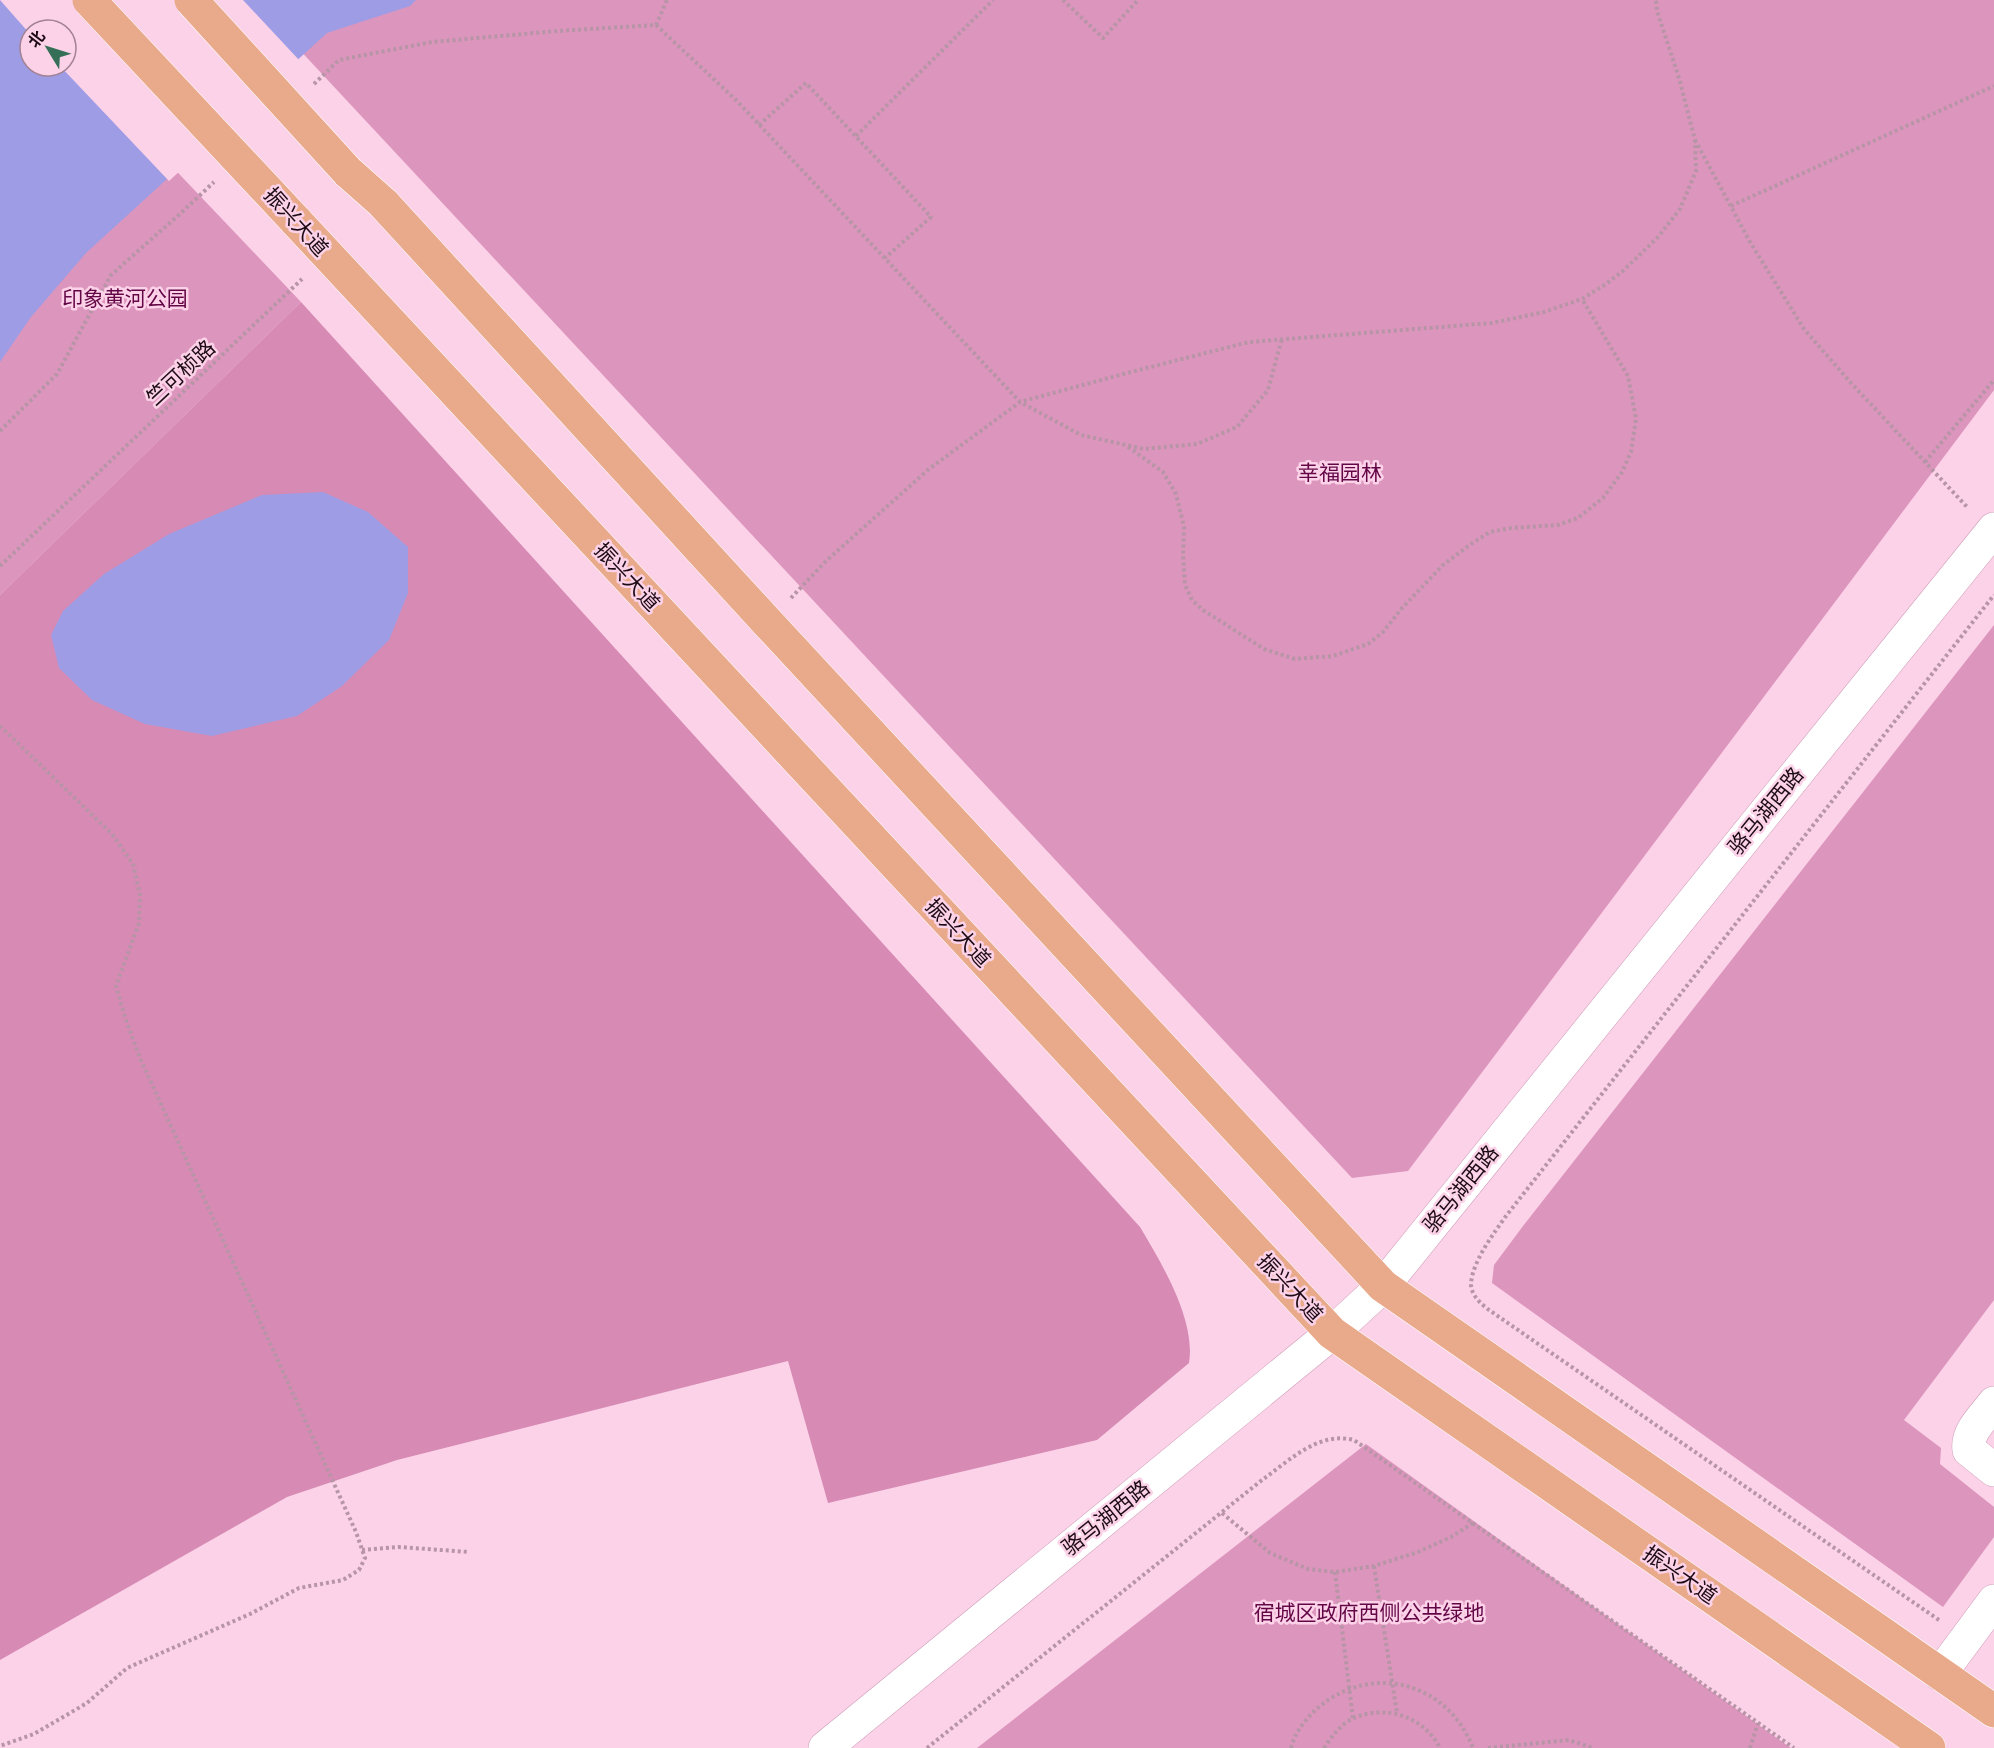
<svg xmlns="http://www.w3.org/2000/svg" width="1994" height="1748" viewBox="0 0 1994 1748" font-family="Lato,'Noto Sans SC',sans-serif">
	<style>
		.green { fill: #dc95bc }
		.forest { fill: #d68ab4 }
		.water { fill: #9f9ce6; fill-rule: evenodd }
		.pier { fill: #fcd2e8 }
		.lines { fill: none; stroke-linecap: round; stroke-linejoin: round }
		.minor-casing { stroke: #ce9cb7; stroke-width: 34 }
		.major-casing { stroke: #fff; stroke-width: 34 }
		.path { stroke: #b795a7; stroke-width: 4; stroke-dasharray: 3 3; stroke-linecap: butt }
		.minor { stroke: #fff; stroke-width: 33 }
		.major { stroke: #e9aa8b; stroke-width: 33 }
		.major-bridge-casing { stroke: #fff; stroke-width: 34; stroke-linecap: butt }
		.major-bridge { stroke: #e9aa8b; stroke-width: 33 }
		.labels { text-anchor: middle; stroke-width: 5; stroke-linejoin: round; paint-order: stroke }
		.street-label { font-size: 21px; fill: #1c0b15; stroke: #fcd2e8 }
		.park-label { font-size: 21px; fill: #630646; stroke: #fcd2e8 }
	</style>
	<rect width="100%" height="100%" fill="#fcd2e8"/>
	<g class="green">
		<polygon points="0,0 14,0 30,30 30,66 66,66 66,55 301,302 0,595"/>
		<polygon points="253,0 1994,0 1994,390 1408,1171 1352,1178"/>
		<polygon points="1994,625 1994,1300 1904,1420 1941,1448 1940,1464 1994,1507 1994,1537 1943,1607 1492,1283 1494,1265 1523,1226"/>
		<polygon points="1366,1444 1791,1748 977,1748"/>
	</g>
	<path class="forest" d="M301 302 1140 1227C1162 1264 1196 1320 1189 1363L1097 1440 828 1503 788 1361 397 1460 287 1497 0 1660V595Z"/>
	<g class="water">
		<path d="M0 0H416L410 6 327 33 86 253 31 317 0 362ZM30 30H66V66H30Z"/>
		<polygon points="323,492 368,512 408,547 408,593 389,640 342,686 297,716 212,736 145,724 92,700 59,668 51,635 63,611 104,574 169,534 262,495"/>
	</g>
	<polygon class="pier" points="0,0 243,0 300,61 169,181 60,66 66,66 66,30 30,30 30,34"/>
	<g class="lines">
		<g class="minor-casing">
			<g id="minor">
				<path d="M1994 1403C1984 1417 1966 1432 1969 1450L1994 1470"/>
				<polyline points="1940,1674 1994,1601"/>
				<polyline points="825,1748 1332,1333 1383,1286 1994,529"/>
			</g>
		</g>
		<g class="major-casing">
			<g id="major">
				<polyline points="348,172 383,203 767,622 1383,1286 1994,1711"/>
				<polyline points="295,220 1332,1333 1929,1748"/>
			</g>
		</g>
		<g class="path">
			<polyline points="1063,0 1103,38 1138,0"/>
			<polyline points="656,25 667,0"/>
			<polyline points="314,84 339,60 432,42 557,31 656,25 736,100 1020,402 1081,435 1144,449 1197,444 1237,427 1268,390 1282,338"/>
			<polyline points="759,125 806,83 931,217 885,258"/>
			<polyline points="856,136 993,0"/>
			<polyline points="1695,140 1750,242 1804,329 1851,383 1968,508"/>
			<polyline points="1731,206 1994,86"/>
			<polyline points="0,431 57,374 111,275 182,212 214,182"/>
			<polyline points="1128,447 1163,472 1176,494 1184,527 1183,555 1185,585 1192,600 1203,610 1264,649 1295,659 1333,656 1368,644 1383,632 1402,608 1443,565 1471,544 1490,532 1511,528 1558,525 1578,518 1603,498 1622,472 1631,452 1636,419 1628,376 1582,299"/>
			<polyline points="1925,462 1994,380"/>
			<polyline points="0,566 302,279"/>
			<polyline points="791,598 826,561 929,469 1020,402 1127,373 1249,342 1492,323 1544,312 1582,299 1606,284 1624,270 1658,237 1680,209 1696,171 1695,140 1679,78 1657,11 1656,0"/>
			<polyline points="0,726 112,834 133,864 140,895 139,923 116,986 125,1017 140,1058 356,1532 365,1558 359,1570 343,1580 299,1588 250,1614 127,1668 87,1703 34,1734 0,1746"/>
			<polyline points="1222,1513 1270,1553 1308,1569 1335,1572 1374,1566 1418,1552 1451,1537 1473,1523"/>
			<polyline points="362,1550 399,1547 469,1552"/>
			<polyline points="1374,1566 1397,1713"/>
			<polyline points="1335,1572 1353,1719"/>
			<path d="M1939 1620 1489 1310C1481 1304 1471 1295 1471 1284 1472 1262 1494 1233 1506 1216L1994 595"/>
			<path d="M927 1748 1262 1480C1289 1461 1318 1431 1354 1440L1794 1748"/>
			<path d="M1291 1748C1295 1732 1307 1717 1319 1707 1373 1662 1448 1683 1473 1748"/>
			<path d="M1324 1748C1332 1736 1341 1724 1354 1718 1387 1704 1424 1717 1440 1748"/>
			<polyline points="1488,1748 1569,1740 1593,1748"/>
			<polyline points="1750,1748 1758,1723"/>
		</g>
		<use href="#minor" class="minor"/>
		<use href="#major" class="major"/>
		<g class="major-bridge-casing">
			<g id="major-bridge">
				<polyline points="89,0 295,220"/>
				<polyline points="191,0 348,172"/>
			</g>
		</g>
		<use href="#major-bridge" class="major-bridge"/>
	</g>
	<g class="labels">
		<g class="street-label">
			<text transform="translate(296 222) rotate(48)" y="7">振兴大道</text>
			<text transform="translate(181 373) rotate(-43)" y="7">竺可桢路</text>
			<text transform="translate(627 577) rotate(47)" y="7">振兴大道</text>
			<text transform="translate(1766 811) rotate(-51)" y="7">骆马湖西路</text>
			<text transform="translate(958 933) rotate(47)" y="7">振兴大道</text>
			<text transform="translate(1461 1189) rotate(-51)" y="7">骆马湖西路</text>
			<text transform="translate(1290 1288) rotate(47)" y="7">振兴大道</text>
			<text transform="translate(1106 1518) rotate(-39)" y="7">骆马湖西路</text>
			<text transform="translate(1680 1575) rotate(35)" y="7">振兴大道</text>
		</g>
		<g class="park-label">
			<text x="125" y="306">印象黄河公园</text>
			<text x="1340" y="480">幸福园林</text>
			<text x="1369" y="1620">宿城区政府西侧公共绿地</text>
		</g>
	</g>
	<g transform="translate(48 48) rotate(308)"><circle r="28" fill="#fcd2e8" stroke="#a28294" stroke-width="1.5"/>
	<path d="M0-4.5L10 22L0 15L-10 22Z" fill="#356f58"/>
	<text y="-9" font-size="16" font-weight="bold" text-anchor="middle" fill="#1c0b15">北</text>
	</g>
</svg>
